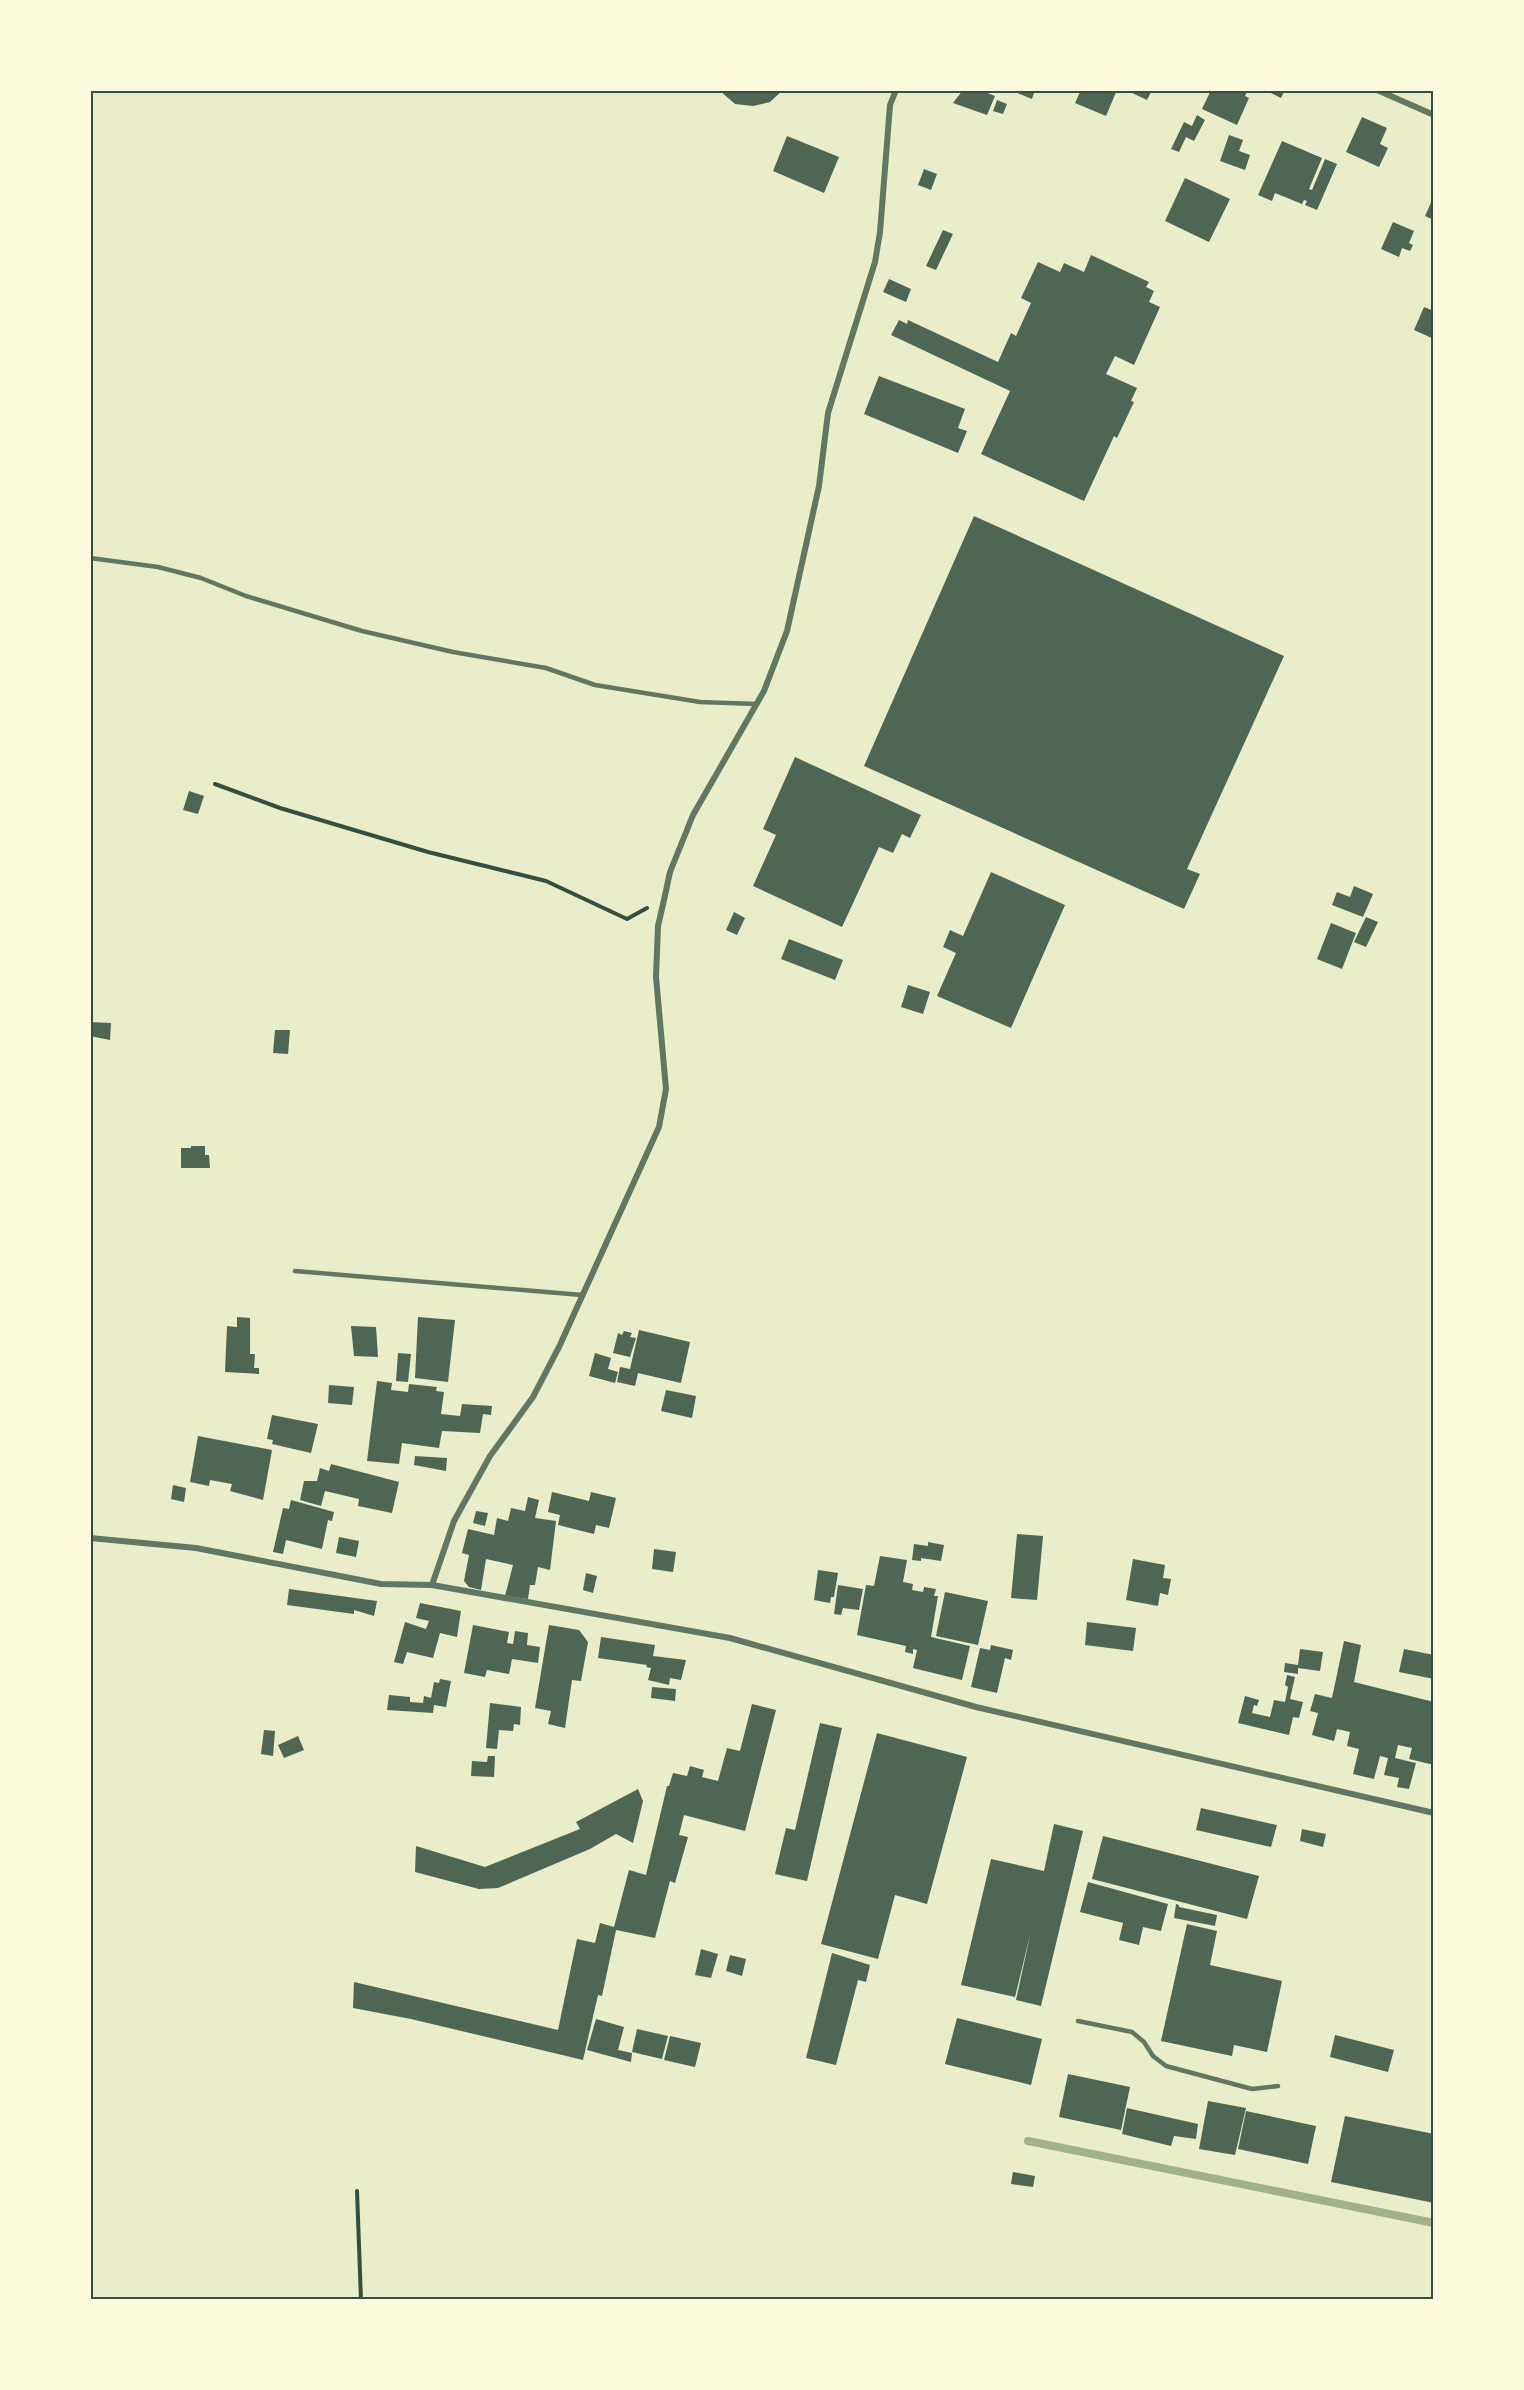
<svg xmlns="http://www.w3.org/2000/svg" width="1524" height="2390" viewBox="0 0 1524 2390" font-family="'IBM Plex Sans',sans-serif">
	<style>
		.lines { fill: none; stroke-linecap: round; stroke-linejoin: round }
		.stream { stroke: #a3b18a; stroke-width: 8 }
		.building { fill: #4f6655 }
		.path { stroke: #344e41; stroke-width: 4 }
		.service { stroke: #617663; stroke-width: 4.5 }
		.minor { stroke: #617663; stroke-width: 6 }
		.neatline { fill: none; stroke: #344e41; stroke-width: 2 }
	</style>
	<rect width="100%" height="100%" fill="#e9edc9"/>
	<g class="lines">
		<polyline class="stream" points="1028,2141 1434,2223"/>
	</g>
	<g class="building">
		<polygon points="719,90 783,90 770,102 753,106 735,104"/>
		<polygon points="963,90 980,90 995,96 987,115 953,103"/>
		<polygon points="1010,90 1035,90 1032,99"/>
		<polygon points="1081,90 1117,90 1106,116 1075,103"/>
		<polygon points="1131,90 1152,90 1147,100 1130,92"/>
		<polygon points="1211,90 1248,90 1245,96 1249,98 1237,125 1202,109"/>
		<polygon points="1265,90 1285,90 1281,98"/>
		<polygon points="997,100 1007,104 1003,114 993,111"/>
		<polygon points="1197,115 1205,120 1194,141 1186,137 1179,152 1171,149 1184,122 1192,126"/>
		<polygon points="1362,117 1387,128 1380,144 1388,148 1379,167 1346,152"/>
		<polygon points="1229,135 1243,140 1239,151 1250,155 1245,170 1220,161"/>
		<polygon points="787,136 839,157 824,193 773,171"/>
		<polygon points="1282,141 1322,158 1309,189 1312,190 1325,159 1337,164 1317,210 1305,205 1307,201 1304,200 1302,204 1275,193 1272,201 1258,195"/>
		<polygon points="924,169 937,174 931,190 918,185"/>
		<polygon points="1185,178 1230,199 1209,242 1165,221"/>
		<polygon points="1434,196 1434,220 1425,216"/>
		<polygon points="1393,222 1414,231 1409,243 1413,245 1410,251 1402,248 1399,257 1381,249"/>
		<polygon points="943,230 953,234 936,270 926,266"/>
		<polygon points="1091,255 1149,282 1146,287 1154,291 1149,302 1160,307 1134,365 1115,356 1106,374 1137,388 1131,401 1134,402 1117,438 1114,436 1084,501 981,454 1010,391 891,335 899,320 907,324 908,320 998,362 1011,333 1016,336 1031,303 1021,298 1038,262 1060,272 1064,263 1084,272"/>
		<polygon points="889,279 911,289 906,302 883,292"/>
		<polygon points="1424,307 1434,311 1434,339 1414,330"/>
		<polygon points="879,376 965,409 958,428 967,431 958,453 864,414"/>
		<polygon points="974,516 1284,656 1187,869 1200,874 1184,909 864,766"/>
		<polygon points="795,757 921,815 910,838 902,834 893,853 879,847 842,927 753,886 776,835 763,829"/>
		<polygon points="189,791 204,796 198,814 183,810"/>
		<polygon points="991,872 1065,905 1011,1028 937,996 956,953 943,947 950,930 963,936"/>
		<polygon points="1354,886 1373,894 1363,917 1332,905 1337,892 1350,897"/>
		<polygon points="734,912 745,918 737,935 726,930"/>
		<polygon points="1366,917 1378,922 1366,947 1354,942"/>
		<polygon points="1331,923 1356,933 1342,969 1317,959"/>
		<polygon points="789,939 843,960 835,980 781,959"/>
		<polygon points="908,985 930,992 923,1014 901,1007"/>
		<polygon points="90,1022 111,1023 110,1040 90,1036"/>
		<polygon points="275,1030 290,1030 288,1054 273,1053"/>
		<polygon points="191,1146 205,1146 205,1155 209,1155 210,1168 181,1168 181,1148 191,1148"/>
		<polygon points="237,1317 250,1318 250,1354 255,1354 254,1368 259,1368 259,1374 225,1372 227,1326 237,1327"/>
		<polygon points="418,1317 455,1320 448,1382 415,1378"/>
		<polygon points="351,1326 376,1327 378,1357 354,1356"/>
		<polygon points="639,1330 690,1342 681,1383 638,1373 635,1386 617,1382 620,1367 630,1369"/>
		<polygon points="624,1331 632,1333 630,1337 636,1338 630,1357 613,1353 618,1333 622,1335"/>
		<polygon points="398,1353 411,1354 408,1382 396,1381"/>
		<polygon points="595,1353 611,1358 608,1369 618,1372 615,1383 589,1376"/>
		<polygon points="377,1381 392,1383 391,1390 408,1392 409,1384 437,1387 436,1391 444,1392 441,1414 460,1416 462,1404 492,1406 491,1415 483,1414 480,1433 442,1431 439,1448 402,1443 399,1464 367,1461"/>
		<polygon points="329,1385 354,1387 352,1405 328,1403"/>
		<polygon points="666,1390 696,1396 692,1418 661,1411"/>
		<polygon points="272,1415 318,1424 311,1453 272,1444 273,1440 267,1439"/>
		<polygon points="198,1436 272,1450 263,1500 230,1491 232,1484 210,1480 209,1486 190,1482"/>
		<polygon points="415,1456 447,1458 446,1471 414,1465"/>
		<polygon points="331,1464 399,1482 392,1513 358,1506 359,1499 325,1491 321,1506 300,1500 304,1481 317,1481 320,1468 329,1471"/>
		<polygon points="173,1485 186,1488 184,1502 171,1499"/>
		<polygon points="552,1492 589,1501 591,1492 616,1498 609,1528 596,1525 594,1534 558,1525 560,1515 548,1512"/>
		<polygon points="528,1497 539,1500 535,1518 556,1521 550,1570 538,1567 535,1585 530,1585 528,1599 505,1596 513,1565 486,1559 481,1590 469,1587 464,1581 469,1555 462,1553 468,1529 494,1535 497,1518 508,1521 511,1508 525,1511"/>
		<polygon points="291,1500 334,1512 332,1521 328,1520 322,1549 286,1540 283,1554 273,1552 283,1508 289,1509"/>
		<polygon points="476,1511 488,1513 485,1526 473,1523"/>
		<polygon points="1017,1534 1043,1536 1037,1600 1011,1598"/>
		<polygon points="339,1537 359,1541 356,1557 336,1553"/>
		<polygon points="928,1542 944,1545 941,1561 921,1558 921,1561 912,1560 914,1544 928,1546"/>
		<polygon points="654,1549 676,1552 673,1572 652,1569"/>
		<polygon points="880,1556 907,1560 903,1582 913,1584 912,1590 923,1592 924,1587 936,1589 934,1596 938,1596 931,1637 970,1646 962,1680 913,1668 917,1650 913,1649 913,1654 905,1652 906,1646 857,1635 866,1585 874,1586"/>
		<polygon points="1133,1559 1165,1565 1163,1578 1171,1579 1168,1595 1160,1593 1158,1606 1126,1600"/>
		<polygon points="818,1570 838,1573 834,1597 831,1597 830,1603 814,1600"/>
		<polygon points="586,1573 597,1576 593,1593 583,1590"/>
		<polygon points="838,1585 863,1589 859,1610 843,1608 841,1615 834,1614"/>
		<polygon points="289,1589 377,1601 374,1616 354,1610 354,1614 287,1605"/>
		<polygon points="945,1592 988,1601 978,1645 936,1636"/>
		<polygon points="420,1603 461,1611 457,1637 440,1633 433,1658 407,1652 403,1664 394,1662 405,1622 426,1629 429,1621 416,1618"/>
		<polygon points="1087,1622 1136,1628 1133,1651 1085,1645"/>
		<polygon points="473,1625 509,1632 507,1643 513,1644 515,1631 528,1633 527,1645 540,1647 538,1663 512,1659 509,1674 487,1670 485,1677 464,1673"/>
		<polygon points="549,1625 579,1630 588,1642 581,1681 572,1680 565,1728 548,1724 551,1711 535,1708"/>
		<polygon points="601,1637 655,1645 653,1656 686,1660 681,1680 670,1678 669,1685 648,1680 651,1668 646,1667 647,1665 598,1658"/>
		<polygon points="1344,1641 1361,1645 1354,1682 1434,1702 1434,1765 1409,1759 1412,1748 1398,1745 1395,1758 1416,1763 1409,1789 1397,1787 1399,1778 1384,1775 1388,1758 1380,1756 1374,1779 1353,1774 1359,1749 1347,1746 1350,1732 1337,1729 1334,1741 1312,1735 1318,1713 1310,1711 1315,1694 1332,1698"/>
		<polygon points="991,1645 1013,1650 1011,1660 1005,1658 997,1693 971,1687 980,1648 990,1650"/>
		<polygon points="1300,1649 1323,1652 1320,1671 1298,1668 1298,1674 1284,1672 1285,1663 1298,1665"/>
		<polygon points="1404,1649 1434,1655 1434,1679 1399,1672"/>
		<polygon points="1287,1675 1295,1677 1290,1699 1303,1702 1299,1718 1293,1717 1289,1735 1238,1723 1245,1696 1259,1700 1257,1706 1254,1705 1252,1713 1270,1717 1274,1700 1285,1702 1288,1687 1285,1685"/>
		<polygon points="440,1679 451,1681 446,1707 434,1705 433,1713 387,1710 389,1695 410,1697 410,1702 423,1703 424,1696 431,1698 434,1682 439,1683"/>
		<polygon points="652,1687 676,1689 675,1701 651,1698"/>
		<polygon points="490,1703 521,1707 520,1725 514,1724 513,1731 499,1730 497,1749 486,1748"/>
		<polygon points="752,1704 776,1710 745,1831 684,1815 679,1835 688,1837 675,1883 670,1881 655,1938 616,1930 602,1996 598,1995 583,2060 411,2019 353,2008 354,1982 558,2030 577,1939 595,1943 600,1923 614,1927 629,1870 646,1875 667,1786 669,1786 673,1773 687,1776 690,1766 704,1770 702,1777 718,1781 727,1748 740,1751"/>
		<polygon points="820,1723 842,1728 807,1881 775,1874 786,1828 795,1830"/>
		<polygon points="264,1730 275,1731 273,1756 261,1754"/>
		<polygon points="877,1733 967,1757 927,1904 895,1895 878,1959 821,1944"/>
		<polygon points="298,1736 304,1750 284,1758 278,1745"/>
		<polygon points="488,1756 495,1756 494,1777 471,1776 472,1761 487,1762"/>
		<polygon points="638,1789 643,1801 633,1843 616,1834 590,1849 498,1888 479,1889 415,1872 416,1846 485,1867 580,1829 576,1822"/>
		<polygon points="1201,1808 1277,1825 1271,1847 1196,1830"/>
		<polygon points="1054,1824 1083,1831 1041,2006 1016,2000 1031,1931 1015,1997 961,1985 991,1859 1044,1871"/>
		<polygon points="1302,1829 1326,1834 1323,1847 1300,1841"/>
		<polygon points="1103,1836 1259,1876 1247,1919 1092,1879"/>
		<polygon points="1088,1882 1168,1904 1161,1931 1143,1927 1139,1945 1119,1940 1123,1923 1080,1912"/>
		<polygon points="1176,1904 1179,1905 1179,1907 1217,1915 1215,1926 1174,1918"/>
		<polygon points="1187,1924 1217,1931 1210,1965 1282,1981 1267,2052 1234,2045 1232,2056 1161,2041"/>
		<polygon points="701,1949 718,1954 711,1978 695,1975"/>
		<polygon points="832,1953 870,1965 866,1982 858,1980 836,2065 806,2058"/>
		<polygon points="730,1955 746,1959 742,1976 726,1971"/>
		<polygon points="957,2018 1042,2039 1031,2085 945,2064"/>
		<polygon points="596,2019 624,2027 618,2050 632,2053 631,2062 587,2050"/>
		<polygon points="637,2029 668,2036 662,2059 632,2052"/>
		<polygon points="1335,2035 1394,2050 1388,2072 1330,2057"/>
		<polygon points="670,2036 701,2043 695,2067 664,2060"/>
		<polygon points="1068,2074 1130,2087 1121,2130 1059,2117"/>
		<polygon points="1208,2101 1246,2108 1235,2155 1199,2149"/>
		<polygon points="1127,2108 1198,2124 1196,2139 1174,2136 1171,2146 1122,2134"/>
		<polygon points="1246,2111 1316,2126 1308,2164 1238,2149"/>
		<polygon points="1345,2116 1434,2134 1434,2203 1331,2182"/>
		<polygon points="1013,2172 1035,2176 1033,2187 1011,2184"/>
	</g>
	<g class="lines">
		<g class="path">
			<polyline points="215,784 280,808 428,852 546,881 627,919 647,908"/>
			<polyline points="357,2191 361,2300"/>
		</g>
		<g class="service">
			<polyline points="90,558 158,567 201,578 246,596 362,631 453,652 546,668 595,685 700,702 756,704"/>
			<polyline points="295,1271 582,1295"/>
			<polyline points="1078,2021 1132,2032 1144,2042 1153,2056 1166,2066 1252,2089 1278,2086"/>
		</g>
		<g class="minor">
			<polyline points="1377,90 1434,115"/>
			<polyline points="90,1538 196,1548 381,1584 432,1585 730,1638 976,1707 1434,1813"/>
			<polyline points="432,1585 454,1521 490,1456 533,1397 559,1347 659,1127 666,1089 656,977 658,926 664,900 670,872 693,815 764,691 787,631 819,486 828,413 875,262 880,232 890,105 896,90"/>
		</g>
	</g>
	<rect width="1524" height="2390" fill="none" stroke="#fefae0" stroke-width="183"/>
	<rect x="92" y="92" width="1340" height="2206" class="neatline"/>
</svg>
